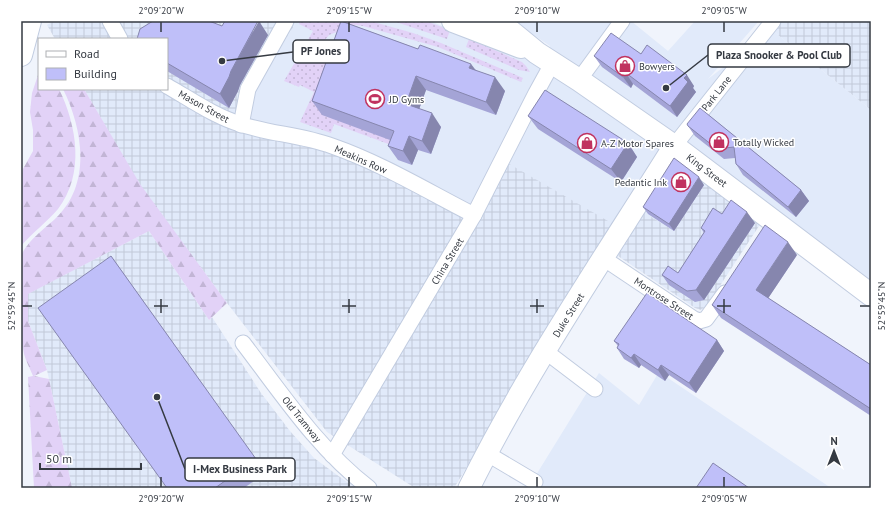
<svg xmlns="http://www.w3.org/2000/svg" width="892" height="509" viewBox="0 0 892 509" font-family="'PT Sans',sans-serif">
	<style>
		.built { fill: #e1eafa }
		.industrial { fill: url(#industrial-grid) }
		.grass { fill: url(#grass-dots) }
		.forest { fill: url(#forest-firs) }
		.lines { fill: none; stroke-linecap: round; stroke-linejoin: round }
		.street-casing { stroke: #c1cce0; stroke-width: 17 }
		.secondary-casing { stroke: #c1cce0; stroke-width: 23 }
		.primary-casing { stroke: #c1cce0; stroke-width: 24 }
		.street { stroke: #fff; stroke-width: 15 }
		.secondary { stroke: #fff; stroke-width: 21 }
		.primary { stroke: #fff; stroke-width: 22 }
		.wall { fill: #a4a4d6 }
		.shaded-wall { fill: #8686ae }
		.building { fill: #bfbff9; stroke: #8686ae }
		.ticks { fill: none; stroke: #353a42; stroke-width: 1.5 }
		.labels { text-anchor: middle; stroke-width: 3; stroke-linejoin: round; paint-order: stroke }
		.poi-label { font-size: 10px; fill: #353a42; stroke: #fff; text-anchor: start }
		.street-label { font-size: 10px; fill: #353a42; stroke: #fff }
		.leader { fill: none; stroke: #353a42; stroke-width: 1.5 }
		.callout-dot { fill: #353a42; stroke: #fff; stroke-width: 1.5 }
		.callout { fill: #fff; stroke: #353a42; stroke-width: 1.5 }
		.callout-label { font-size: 11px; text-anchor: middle; font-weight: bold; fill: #353a42 }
		.neatline { fill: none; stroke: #353a42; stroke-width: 1.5 }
		.ticks-label { font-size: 10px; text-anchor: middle; fill: #353a42 }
	</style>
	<defs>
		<pattern id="industrial-grid" width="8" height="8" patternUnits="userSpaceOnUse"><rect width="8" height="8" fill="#e1eafa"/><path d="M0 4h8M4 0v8" fill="none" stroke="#c2c9d8"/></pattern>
		<pattern id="grass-dots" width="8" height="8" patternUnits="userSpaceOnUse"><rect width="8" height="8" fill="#e2d2f7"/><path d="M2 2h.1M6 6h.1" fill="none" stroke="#c2b5d5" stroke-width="1.8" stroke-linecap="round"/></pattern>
		<pattern id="forest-firs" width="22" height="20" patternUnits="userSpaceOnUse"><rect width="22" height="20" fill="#e2d2f7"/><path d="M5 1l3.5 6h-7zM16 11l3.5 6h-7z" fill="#c2b5d5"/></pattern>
	</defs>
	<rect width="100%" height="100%" fill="#f0f4fc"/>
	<g class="built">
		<polygon points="297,21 430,21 542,66 550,46 513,21 631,21 668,51 695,21 759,21 708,79 772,30 871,110 871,283 710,176 674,231 629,234 473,224 396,181 241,132 254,88"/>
		<polygon points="659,372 831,488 528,488 599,373 639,405"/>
	</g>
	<g class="industrial">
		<polygon points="54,21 297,21 254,88 242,131 317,145 396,181 473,224 504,161 615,225 454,488 415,488 327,432 227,303 139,184 84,89 167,89 167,39 55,39 47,25"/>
		<polygon points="780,21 871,21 871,110 772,30"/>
		<polygon points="710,176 761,223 708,304 701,310 695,308 618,256 617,253 643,212 674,231"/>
		<polygon points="149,231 209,320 212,317 261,393 290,431 314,458 355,488 72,488 47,370 28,321 27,294"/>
	</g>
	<g class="grass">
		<polygon points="300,21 370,21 413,33 441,43 523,78 521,82 438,47 363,26 354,25 329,35 324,41 321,52 329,58 403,145 402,149 334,124 331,133 300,122 314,92 300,85 299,87 284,81 313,31 299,24"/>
		<polygon points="393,21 426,21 450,30 447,39"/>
		<polygon points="469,39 522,62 526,66 530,72 519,70 466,47"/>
	</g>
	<g class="forest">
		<path d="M39 72V89H59C77 126 85 174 58 209 48 221 32 233 21 246V178L23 169 33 151V130L30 112 32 93Z"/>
		<path d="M63 89H84L140 184 227 303 209 320 149 231 28 294V321L47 370 34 376 49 379 72 488H34L28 377 33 376C30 369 26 361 24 354 19 331 21 307 21 284 21 277 19 263 21 257 25 243 45 228 55 219 92 185 83 129 63 89Z"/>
	</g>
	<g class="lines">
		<g class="street-casing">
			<g id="street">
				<polyline points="110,21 120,39"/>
				<polyline points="579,80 622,21"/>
				<path d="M167 86C190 99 214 116 240 124 270 134 302 135 332 146 381 163 427 191 474 215"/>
				<polyline points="241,125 248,89 286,21"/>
				<polyline points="674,146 773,21"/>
				<polyline points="603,258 694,319 699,321 706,319 725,293"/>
				<path d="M243 343C282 394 318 449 369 488"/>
				<polyline points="545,351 595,389"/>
				<polyline points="486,453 535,482"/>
				<polyline points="332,455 474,215 536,93 553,62"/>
			</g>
		</g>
		<g class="secondary-casing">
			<path id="secondary" d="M469 488C528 369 604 258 674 146"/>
		</g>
		<g class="primary-casing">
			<g id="primary">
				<polyline points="453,21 521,47"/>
				<polyline points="498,21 537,53 579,80 674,146 871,295"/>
				<polyline points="21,55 30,21"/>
			</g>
		</g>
		<use href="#street" class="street"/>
		<use href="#secondary" class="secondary"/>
		<use href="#primary" class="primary"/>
	</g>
	<g class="wall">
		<polygon points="341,21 476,70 505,91 496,115 426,90 419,109 441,127 431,154 418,150 412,165 398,160 388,146 390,140 322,115 312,101"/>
		<polygon points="222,26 268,35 240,85 238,91 229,108 167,71 167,39"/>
		<polygon points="641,54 694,86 693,88 696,92 677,117 633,84 631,88 602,67 594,56"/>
		<polygon points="700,108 801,190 809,201 796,217 743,175 736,164 735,158 724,159 695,136 688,126"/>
		<polygon points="528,116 628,143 637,157 621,182 538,129"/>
		<polygon points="704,185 674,231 648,214 643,207"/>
		<polygon points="722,214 755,223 704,300 695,302 669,285 662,275 678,273 704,233 701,228"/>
		<polygon points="797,255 768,298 871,365 871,416 721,318 712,305"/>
		<polygon points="111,256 265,473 244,488 167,488"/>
		<polygon points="717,340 724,351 696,393 669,375 665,381 641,365 639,368 624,359 617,348 618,346 614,341"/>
	</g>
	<g class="shaded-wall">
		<polygon points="259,21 268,35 240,85 238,91 229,108 220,94 231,71"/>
		<polygon points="471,64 481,77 469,68"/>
		<polygon points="626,73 633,84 631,88 623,77"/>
		<polygon points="687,75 694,86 693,88 696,92 677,117 670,106 684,78"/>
		<polygon points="416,76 426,90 416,118 406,104"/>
		<polygon points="495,77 505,91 496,115 486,102"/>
		<polygon points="432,113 441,127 431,154 422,141"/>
		<polygon points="409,136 418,150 412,165 403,151"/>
		<polygon points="628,143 637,157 621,182 611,169"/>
		<polygon points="699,177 704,185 674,231 669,224"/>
		<polygon points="801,190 809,201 796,217 788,207"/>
		<polygon points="747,212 755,223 704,300 696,290"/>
		<polygon points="788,242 797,255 765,303 756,290"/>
		<polygon points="717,340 724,351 696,393 689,383"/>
		<polygon points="634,354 641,365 639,368 631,358"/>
		<polygon points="661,365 669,375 665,381 658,370"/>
	</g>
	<g class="building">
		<polygon points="153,21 209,21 222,26 225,21 258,21 231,71 229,77 220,94 167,63 167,39 137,39 140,29"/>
		<polygon points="341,21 418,49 420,45 471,64 469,68 495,77 486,102 416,76 406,104 432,113 422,141 409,136 403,151 388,146 394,131 312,101"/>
		<polygon points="611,33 641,54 647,45 687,75 684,78 688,82 670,106 626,73 623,77 594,56"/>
		<polygon points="545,90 628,143 611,169 528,116"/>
		<polygon points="700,108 801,190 788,207 736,164 734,147 717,149 688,126 687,124"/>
		<polygon points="674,158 699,177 669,224 643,207"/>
		<polygon points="731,200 747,212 696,290 687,291 662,275 668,266 678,273 705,231 701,228 713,208 722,214"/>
		<polygon points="765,225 788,242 756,290 871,365 871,409 712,305"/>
		<polygon points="111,256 256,459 215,488 167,488 38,308"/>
		<polygon points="647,293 717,340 689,383 661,365 658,370 634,354 631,358 617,348 619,344 614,341"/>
		<polygon points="713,463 749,488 696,488"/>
	</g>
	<path class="ticks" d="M161 22V32M349 22V32M537 22V32M724 22V32M161 299V313M349 299V313M537 299V313M724 299V313M22 306H32M154 306H168M342 306H356M530 306H544M717 306H731M860 306H870M161 477V487M349 477V487M537 477V487M724 477V487"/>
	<defs>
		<g id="shop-ring" transform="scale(1)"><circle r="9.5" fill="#fff" stroke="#c0325f" stroke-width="1.5"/><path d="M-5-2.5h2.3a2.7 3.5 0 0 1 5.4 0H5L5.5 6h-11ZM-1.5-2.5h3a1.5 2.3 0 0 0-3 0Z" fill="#c0325f"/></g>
		<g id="stadium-ring" transform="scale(1)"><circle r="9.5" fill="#fff" stroke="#c0325f" stroke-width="1.5"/><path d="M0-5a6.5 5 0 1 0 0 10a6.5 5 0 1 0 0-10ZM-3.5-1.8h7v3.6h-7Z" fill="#c0325f"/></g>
	</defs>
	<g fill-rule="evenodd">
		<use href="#shop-ring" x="625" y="66"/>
		<use href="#stadium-ring" x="375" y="99"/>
		<use href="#shop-ring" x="719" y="142"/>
		<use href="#shop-ring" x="587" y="143"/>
		<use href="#shop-ring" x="681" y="182"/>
	</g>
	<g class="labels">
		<g class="poi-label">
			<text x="639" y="70">Bowyers</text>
			<text x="389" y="103">JD Gyms</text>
			<text x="733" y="146">Totally Wicked</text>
			<text x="601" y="147">A-Z Motor Spares</text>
			<text x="667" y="186" text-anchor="end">Pedantic Ink</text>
		</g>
		<g class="street-label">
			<text transform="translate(716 93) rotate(-52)" y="4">Park Lane</text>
			<text transform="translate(204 106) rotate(29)" y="4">Mason Street</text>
			<text transform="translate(361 159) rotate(24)" y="4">Meakins Row</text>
			<text transform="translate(707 170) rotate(37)" y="4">King Street</text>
			<text transform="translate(447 261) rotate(-59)" y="4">China Street</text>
			<text transform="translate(664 298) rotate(33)" y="4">Montrose Street</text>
			<text transform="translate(568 315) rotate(-58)" y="4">Duke Street</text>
			<text transform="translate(302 419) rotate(51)" y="4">Old Tramway</text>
		</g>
	</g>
	<path class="leader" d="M222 61L293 52M666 88L708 55M157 397L185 469"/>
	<g class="callout-dot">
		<circle cx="222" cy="61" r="4"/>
		<circle cx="666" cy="88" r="4"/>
		<circle cx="157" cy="397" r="4"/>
	</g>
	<g class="callout">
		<rect x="293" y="40" width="56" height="23" rx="4"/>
		<rect x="708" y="44" width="142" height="23" rx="4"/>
		<rect x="185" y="458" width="110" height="23" rx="4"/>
	</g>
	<g class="callout-label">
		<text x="321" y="55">PF Jones</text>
		<text x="779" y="59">Plaza Snooker &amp; Pool Club</text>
		<text x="240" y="473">I-Mex Business Park</text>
	</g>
	<rect width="892" height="509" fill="none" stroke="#ffffff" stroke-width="44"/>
	<rect x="38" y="38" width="130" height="52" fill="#ffffff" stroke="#aeb0b3"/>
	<rect x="46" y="51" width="20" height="6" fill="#ffffff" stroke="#aeb0b3"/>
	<text x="74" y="58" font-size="12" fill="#353a42">Road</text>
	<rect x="46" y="68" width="20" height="12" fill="#bfbff9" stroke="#aeb0b3"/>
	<text x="74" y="78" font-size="12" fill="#353a42">Building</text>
	<g transform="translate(834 451)" stroke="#ffffff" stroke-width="3" paint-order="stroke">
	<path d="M0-3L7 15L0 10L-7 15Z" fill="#353a42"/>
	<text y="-6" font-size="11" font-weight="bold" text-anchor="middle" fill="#353a42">N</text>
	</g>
	<path d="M40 463v6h101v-6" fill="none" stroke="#353a42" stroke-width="2"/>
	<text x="46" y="463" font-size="12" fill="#353a42" stroke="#ffffff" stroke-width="3" paint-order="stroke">50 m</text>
	<rect x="22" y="22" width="848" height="465" class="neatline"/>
	<g class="ticks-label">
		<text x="161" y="14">2°09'20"W</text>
		<text x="349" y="14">2°09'15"W</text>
		<text x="537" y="14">2°09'10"W</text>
		<text x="724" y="14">2°09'05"W</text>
		<text transform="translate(11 306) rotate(-90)" y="4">52°59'45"N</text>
		<text transform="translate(881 306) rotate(-90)" y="4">52°59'45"N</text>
		<text x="161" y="502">2°09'20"W</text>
		<text x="349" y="502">2°09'15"W</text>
		<text x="537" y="502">2°09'10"W</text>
		<text x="724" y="502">2°09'05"W</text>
	</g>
</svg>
